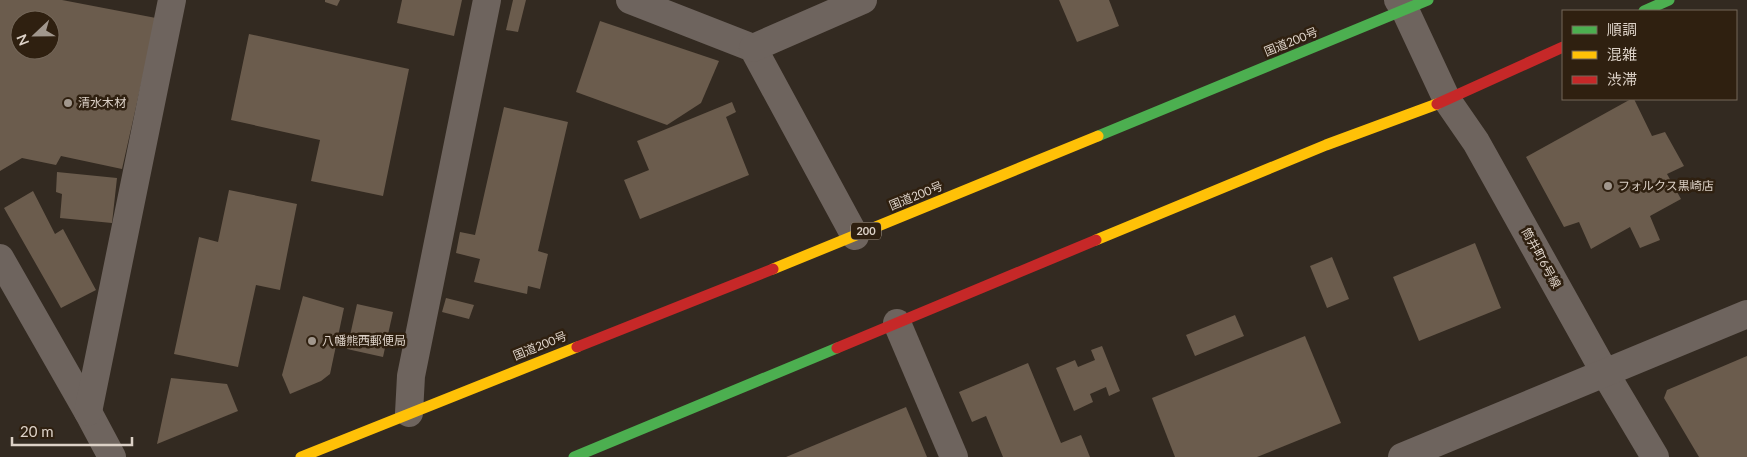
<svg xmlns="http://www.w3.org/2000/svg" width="1747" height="457" viewBox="0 0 1747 457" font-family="Lato,'Noto Sans JP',sans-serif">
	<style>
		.building { fill: #6b5c4d; fill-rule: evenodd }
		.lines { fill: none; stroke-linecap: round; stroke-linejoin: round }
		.street { stroke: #6e645e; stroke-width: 28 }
		.fast { stroke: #4caf50; stroke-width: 11 }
		.slow { stroke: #ffc107; stroke-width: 11 }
		.jam { stroke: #c62828; stroke-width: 11 }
		.poi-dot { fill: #a1978d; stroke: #2f2010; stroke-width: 2 }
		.labels { text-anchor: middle; stroke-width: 5; stroke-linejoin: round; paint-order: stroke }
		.shield { fill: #2f2010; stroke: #a89c90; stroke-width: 1 }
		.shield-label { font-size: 11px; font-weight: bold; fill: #dcd1c7 }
		.street-label { font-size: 12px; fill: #dcd1c7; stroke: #2f2010 }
		.poi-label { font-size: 12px; fill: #dcd1c7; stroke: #2f2010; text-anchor: start }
	</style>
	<rect width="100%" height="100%" fill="#332a21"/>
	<g class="building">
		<path d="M0 0H62L156 18 122 169 61 156 56 165 22 158 0 171ZM20 20H50V50H20Z"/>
		<polygon points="325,0 340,0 337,6 325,2"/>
		<polygon points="402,0 462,0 454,36 397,23"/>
		<polygon points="513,0 526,0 518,32 506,30"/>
		<polygon points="1059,0 1109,0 1119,26 1077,42"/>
		<polygon points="600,21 719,61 701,103 667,125 576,92"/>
		<polygon points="249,34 409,69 383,196 311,181 320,140 231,120"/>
		<polygon points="1631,99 1634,99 1652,136 1665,132 1684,166 1667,174 1681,199 1650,216 1660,240 1640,248 1630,227 1591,249 1579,222 1564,227 1526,157"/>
		<polygon points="732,102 736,112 726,117 749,175 640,219 624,180 649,170 637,141"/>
		<polygon points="504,107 568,122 538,251 548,254 540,289 528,286 527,294 474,282 480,259 456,253 460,232 475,235"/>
		<polygon points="57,172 117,178 112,223 60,218 62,194 56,192"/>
		<polygon points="229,190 297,204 280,290 256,285 238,367 174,354 199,237 218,242"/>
		<polygon points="33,191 55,234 63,229 96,290 61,308 4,208"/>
		<polygon points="1475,243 1501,308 1419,341 1393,277"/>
		<polygon points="1332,257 1349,299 1327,308 1310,266"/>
		<polygon points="303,296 344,308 330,374 321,381 290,394 282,375"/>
		<polygon points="446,298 474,305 469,319 442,312"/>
		<polygon points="357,304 393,312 383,357 347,349"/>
		<polygon points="1235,315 1244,336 1195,356 1186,335"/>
		<polygon points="1305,336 1341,423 1257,457 1175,457 1152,398"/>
		<polygon points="1102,346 1120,391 1109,396 1106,387 1090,394 1093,402 1074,411 1056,368 1075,360 1078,367 1095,360 1091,350"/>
		<polygon points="1747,356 1747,457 1699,457 1664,398 1667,390"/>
		<polygon points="1028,363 1061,443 1081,435 1090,457 1003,457 986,416 972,422 959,392"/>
		<polygon points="171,378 227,384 238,411 157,444"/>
		<polygon points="906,407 927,457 786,457"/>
	</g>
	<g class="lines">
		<g class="street">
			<polyline points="630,0 753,48 855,236"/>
			<polyline points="1398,0 1405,10 1447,100 1476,142 1605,373 1655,457"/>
			<polyline points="753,48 863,0"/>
			<polyline points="0,258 88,412 112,457"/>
			<polyline points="897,323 954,457"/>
			<polyline points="88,412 172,0"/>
			<polyline points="409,413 411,376 487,0"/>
			<polyline points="1402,457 1747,314"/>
		</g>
		<g class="fast">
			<polyline points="1644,11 1669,0"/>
			<polyline points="1098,136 1428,0"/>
			<polyline points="574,457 837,348"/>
		</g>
		<g class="slow">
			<polyline points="1096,240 1326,145 1437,104"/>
			<polyline points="773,269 1098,136"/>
			<polyline points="301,457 577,347"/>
		</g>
		<g class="jam">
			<polyline points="1437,104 1563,47"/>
			<polyline points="577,347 773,269"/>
			<polyline points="837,348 1096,240"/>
		</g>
	</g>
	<g class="poi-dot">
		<circle cx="68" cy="103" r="5"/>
		<circle cx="1608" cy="186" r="5"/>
		<circle cx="312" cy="341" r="5"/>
	</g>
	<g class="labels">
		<rect class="shield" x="851" y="222.5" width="30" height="17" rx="4"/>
		<g class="shield-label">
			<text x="866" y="235">200</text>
		</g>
		<g class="street-label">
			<text transform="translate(1291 42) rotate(-22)" y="4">国道200号</text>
			<text transform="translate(916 196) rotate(-22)" y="4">国道200号</text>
			<text transform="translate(1541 258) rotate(61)" y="4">筒井町6号線</text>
			<text transform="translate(540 346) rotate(-22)" y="4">国道200号</text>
		</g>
		<g class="poi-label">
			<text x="78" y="107">清水木材</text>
			<text x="1618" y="190">フォルクス黒崎店</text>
			<text x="322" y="345">八幡熊西郵便局</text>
		</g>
	</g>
	<rect x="1562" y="10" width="175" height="90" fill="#2f2010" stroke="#746759"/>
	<rect x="1572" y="26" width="25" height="8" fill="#4caf50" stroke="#746759"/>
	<text x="1607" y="35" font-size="15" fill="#dcd1c7">順調</text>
	<rect x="1572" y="51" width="25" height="8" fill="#ffc107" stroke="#746759"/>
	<text x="1607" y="60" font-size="15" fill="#dcd1c7">混雑</text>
	<rect x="1572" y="76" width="25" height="8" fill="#c62828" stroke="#746759"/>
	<text x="1607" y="85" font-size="15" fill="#dcd1c7">渋滞</text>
	<g transform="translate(35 35) rotate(248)"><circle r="24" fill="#2f2010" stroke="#746759"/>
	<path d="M0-4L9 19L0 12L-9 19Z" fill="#a1978d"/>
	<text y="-8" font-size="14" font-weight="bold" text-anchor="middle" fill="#dcd1c7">N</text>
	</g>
	<path d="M12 437v8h120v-8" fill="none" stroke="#dcd1c7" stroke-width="2.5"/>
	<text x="20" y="437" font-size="15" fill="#dcd1c7" stroke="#2f2010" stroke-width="4" paint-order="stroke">20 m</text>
</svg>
